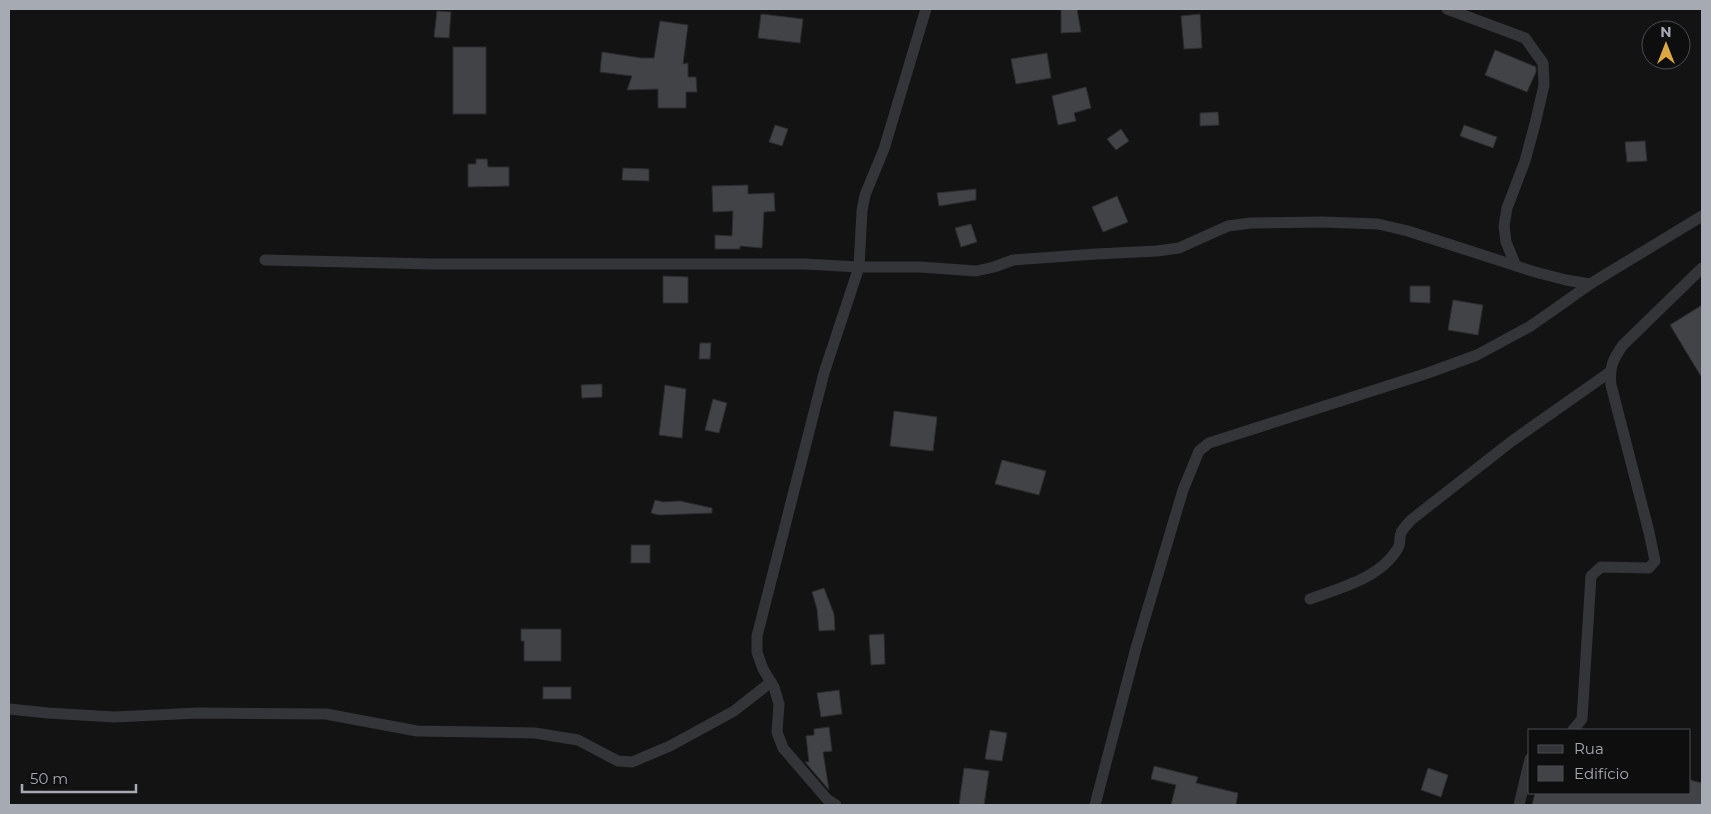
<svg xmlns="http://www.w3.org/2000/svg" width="1711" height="814" viewBox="0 0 1711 814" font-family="Montserrat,sans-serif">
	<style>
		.building { fill: #424347; stroke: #2d2d30 }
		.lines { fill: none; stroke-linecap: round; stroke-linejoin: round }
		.street { stroke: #343538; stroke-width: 11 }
	</style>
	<rect width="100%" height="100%" fill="#131314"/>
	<g class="building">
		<polygon points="1061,9 1077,9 1081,32 1061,33"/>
		<polygon points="437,11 451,12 449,38 434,37"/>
		<polygon points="761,14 803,19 800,43 758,38"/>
		<polygon points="1200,14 1202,48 1184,49 1181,16"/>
		<polygon points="660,21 688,25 683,64 688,63 688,77 696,77 697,92 686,92 686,108 658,108 658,89 627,90 632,76 600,72 602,52 641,58 654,58"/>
		<rect x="453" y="47" width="33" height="67"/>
		<polygon points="1495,50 1536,67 1536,72 1527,92 1485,75"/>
		<polygon points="1047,53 1051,78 1016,84 1011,59"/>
		<polygon points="1086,87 1091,108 1074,113 1076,121 1058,125 1052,96"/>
		<polygon points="1218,112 1219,125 1200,126 1200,113"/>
		<polygon points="775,125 788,129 782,146 769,142"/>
		<polygon points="1464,125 1497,137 1493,148 1460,136"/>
		<polygon points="1121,129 1129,141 1116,150 1107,139"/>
		<polygon points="1645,141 1647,161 1627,162 1625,142"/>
		<polygon points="476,159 487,159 488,167 509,167 509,186 468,187 468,164 476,164"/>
		<polygon points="623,168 649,169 649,181 622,180"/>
		<polygon points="748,185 748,194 774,193 775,211 764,212 762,248 740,246 740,249 715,249 715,235 732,236 733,211 713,212 712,186"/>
		<polygon points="976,189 976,200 939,206 937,193"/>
		<polygon points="1117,196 1128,222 1103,232 1092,207"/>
		<polygon points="971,224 977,242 961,247 955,228"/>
		<polygon points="663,276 688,277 688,303 663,303"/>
		<polygon points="1410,286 1430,286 1430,303 1410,302"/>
		<polygon points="1453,300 1483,305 1478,335 1448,330"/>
		<polygon points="1702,305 1702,378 1670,325"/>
		<polygon points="700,343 711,343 710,359 699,359"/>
		<polygon points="602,384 602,397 582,398 581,385"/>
		<polygon points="665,385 686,389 682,438 659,435"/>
		<polygon points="713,399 727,403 719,433 705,430"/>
		<polygon points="894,411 937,417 933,451 890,446"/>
		<polygon points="1002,460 1046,471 1039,495 995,484"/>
		<polygon points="655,500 663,502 680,501 712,508 712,513 659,515 651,513"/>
		<rect x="631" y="545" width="19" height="18"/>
		<polygon points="824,588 834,614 835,630 819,631 817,609 812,592"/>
		<polygon points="521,629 561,629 561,661 524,661 524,641 521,641"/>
		<polygon points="884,634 885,664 871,665 869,635"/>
		<rect x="543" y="687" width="28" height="12"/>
		<polygon points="839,690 842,714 821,717 817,693"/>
		<polygon points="829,727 832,751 823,752 829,790 805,762 809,762 806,736 814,735 814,729"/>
		<polygon points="990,730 1007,733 1002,761 985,759"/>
		<polygon points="1154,766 1198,777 1196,783 1238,793 1236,805 1171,805 1176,785 1151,779"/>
		<polygon points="964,768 989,771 984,805 959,805"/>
		<polygon points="1428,768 1448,775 1441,797 1421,790"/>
		<polygon points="1690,780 1702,783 1702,805 1532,805 1535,793 1690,793"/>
	</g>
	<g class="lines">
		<g class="street">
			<polyline points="1447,9 1525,38 1543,63 1544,85 1536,120 1525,161 1507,208 1504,226 1506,242 1516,266"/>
			<polyline points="265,260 431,264 805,264 859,267 920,267 976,271 994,267 1013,260 1096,254 1157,251 1179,248 1228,226 1251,223 1323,222 1378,224 1408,231 1535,272 1566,280 1590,284"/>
			<path d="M1310 599C1340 588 1381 578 1398 548 1401 543 1399 537 1401 533 1403 528 1408 524 1411 520L1512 441 1610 372"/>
			<polyline points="9,709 48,713 114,717 198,713 326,714 417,731 535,733 578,740 618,761 632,762 670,746 734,711 771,682"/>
			<path d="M1573 730 1582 719 1591 576 1601 567 1649 568 1655 561 1649 532 1611 385C1609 367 1613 359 1623 345L1702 268"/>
			<polyline points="836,805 827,799 783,748 777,732 779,704 774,687 763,669 757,652 757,636 824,373 859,267 862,211 865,195 884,149 926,9"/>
			<polyline points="1095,805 1136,648 1183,490 1199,451 1209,443 1428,373 1477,355 1529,327 1555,309 1590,284 1702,216"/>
			<polyline points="1519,805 1530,759"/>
		</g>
	</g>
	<rect width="1711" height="814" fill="none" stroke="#a6aab3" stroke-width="20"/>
	<rect x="1528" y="729" width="162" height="65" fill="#0e0e0f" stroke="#4b4c51"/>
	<rect x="1538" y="745" width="25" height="8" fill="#343538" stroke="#4b4c51"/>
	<text x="1574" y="754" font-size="15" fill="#a6aab3">Rua</text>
	<rect x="1538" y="766" width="25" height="15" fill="#424347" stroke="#4b4c51"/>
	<text x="1574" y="779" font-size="15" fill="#a6aab3">Edifício</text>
	<g transform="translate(1666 45)"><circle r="24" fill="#0e0e0f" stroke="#4b4c51"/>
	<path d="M0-4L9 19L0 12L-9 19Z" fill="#dca843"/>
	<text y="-8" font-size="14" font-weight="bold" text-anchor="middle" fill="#a6aab3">N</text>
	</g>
	<path d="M22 784v8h114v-8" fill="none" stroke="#a6aab3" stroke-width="2.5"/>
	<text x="30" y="784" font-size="15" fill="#a6aab3" stroke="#0e0e0f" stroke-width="4" paint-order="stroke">50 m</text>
</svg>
